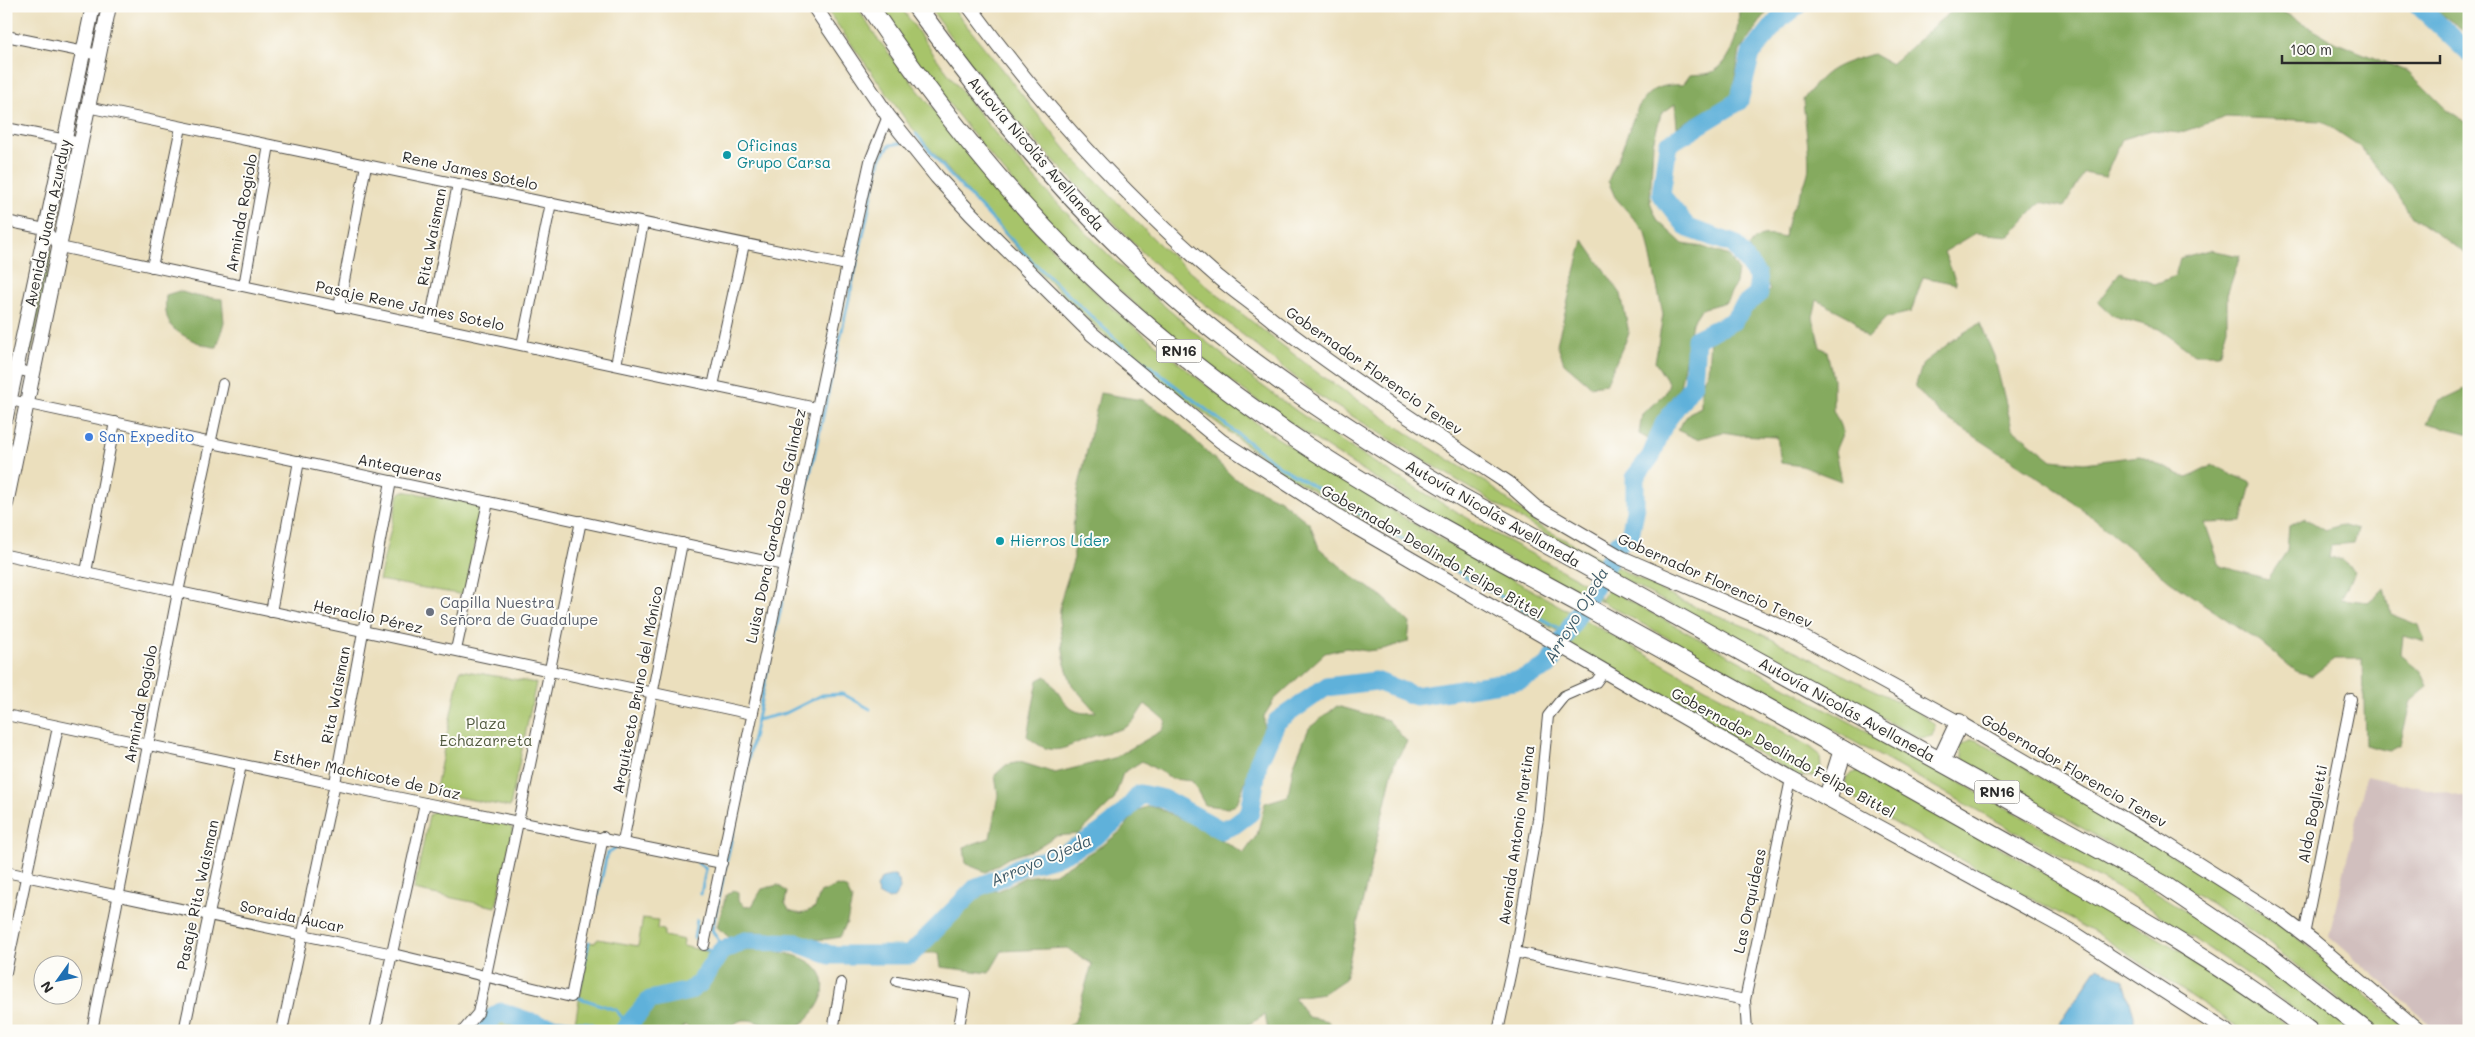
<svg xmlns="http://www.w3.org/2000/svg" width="2475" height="1037" viewBox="0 0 2475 1037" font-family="Mali,sans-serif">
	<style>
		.industrial { fill: #d1bfbe }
		.green { fill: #a7c46b; stroke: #69784b }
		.forest { fill: #85aa5f; stroke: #586a45 }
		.water { fill: #5eb1da; stroke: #446e82 }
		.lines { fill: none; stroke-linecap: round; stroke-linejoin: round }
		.stream { stroke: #5eb1da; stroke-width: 3 }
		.river { stroke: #5eb1da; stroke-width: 19 }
		.street-casing { stroke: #484641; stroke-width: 12 }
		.secondary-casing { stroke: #484641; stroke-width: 16 }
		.highway-casing { stroke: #484641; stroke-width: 20 }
		.street { stroke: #fff; stroke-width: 10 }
		.secondary { stroke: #fff; stroke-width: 14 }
		.highway { stroke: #fff; stroke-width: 18 }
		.culture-dot { fill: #0f9aa8; stroke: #fdfcf7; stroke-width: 2 }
		.shop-dot { fill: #3f7fe0; stroke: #fdfcf7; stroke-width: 2 }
		.worship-dot { fill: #6b7280; stroke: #fdfcf7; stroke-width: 2 }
		.labels { text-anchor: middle; stroke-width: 4; stroke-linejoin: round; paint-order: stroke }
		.shield { fill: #fdfcf7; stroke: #6a6a68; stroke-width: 1 }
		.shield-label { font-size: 14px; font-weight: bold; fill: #2b2b2b }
		.culture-label { font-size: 15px; fill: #0d838f; stroke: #fdfcf7; text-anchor: start }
		.street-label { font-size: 15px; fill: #2b2b2b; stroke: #fdfcf7 }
		.shop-label { font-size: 15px; fill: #366cbe; stroke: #fdfcf7; text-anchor: start }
		.worship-label { font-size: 15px; fill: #5b616d; stroke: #fdfcf7; text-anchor: start }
		.park-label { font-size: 15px; fill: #50593e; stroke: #fdfcf7 }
		.water-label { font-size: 16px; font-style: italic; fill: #3d5a68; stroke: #fdfcf7 }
	</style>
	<rect width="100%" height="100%" fill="#fdfcf7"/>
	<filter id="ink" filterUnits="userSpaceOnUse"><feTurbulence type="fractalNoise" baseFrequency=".02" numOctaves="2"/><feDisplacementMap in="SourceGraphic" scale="10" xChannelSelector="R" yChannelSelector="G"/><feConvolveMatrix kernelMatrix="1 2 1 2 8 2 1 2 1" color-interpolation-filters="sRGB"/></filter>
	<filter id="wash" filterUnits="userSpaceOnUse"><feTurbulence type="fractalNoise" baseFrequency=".0096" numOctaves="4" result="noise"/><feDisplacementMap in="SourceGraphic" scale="20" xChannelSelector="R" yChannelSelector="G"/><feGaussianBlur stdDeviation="1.12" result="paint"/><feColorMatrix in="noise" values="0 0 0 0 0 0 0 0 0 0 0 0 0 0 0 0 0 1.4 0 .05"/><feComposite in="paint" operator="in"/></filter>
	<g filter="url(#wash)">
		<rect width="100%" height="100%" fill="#ebdfbd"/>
		<polygon class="industrial" points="2366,776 2469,798 2469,1031 2438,1031 2329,936"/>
		<g class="green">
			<polygon points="824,6 856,6 877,38 970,156 1051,248 1113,309 1197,378 1271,434 1409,521 1810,747 1820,755 1821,769 1813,776 1798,776 1571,646 1573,640 1286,475 1117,347 1027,260 950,172 908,123"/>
			<path d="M877 6H900C918 31 934 56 953 80 1043 200 1159 310 1280 399 1373 467 1482 527 1583 582V584L1598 592 1601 601 1608 589 2121 871 2250 952 2300 988 2351 1031H2321L2264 986 2131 896 1603 602 1577 594 1574 598C1419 505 1264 419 1128 298 1031 213 951 111 877 6Z"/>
			<polygon points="929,6 951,6 1071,156 1163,248 1214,292 1319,374 1419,441 1487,483 1539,526 1679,600 1749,628 1917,711 1933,723 1935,727 1932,736 1920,738 1913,735 1593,563 1316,394 1149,259 1037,143 1001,102 959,49"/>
			<polygon points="49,250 53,251 31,353 27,352"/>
			<polygon points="403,491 478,504 482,510 464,595 379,580 399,494"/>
			<polygon points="460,670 536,683 510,807 435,793"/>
			<path d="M1972 739 1978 741C2078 800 2180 855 2274 921 2322 954 2365 994 2410 1031H2378L2266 941 2203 898 1964 760 1959 746Z"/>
			<path d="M1862 771 1968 829 2205 965 2297 1031H2244L2099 935 1869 809C1855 801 1828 774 1862 771Z"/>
			<polygon points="435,811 508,824 513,830 496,907 414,890 429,815"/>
			<polygon points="643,918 658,920 657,929 664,930 664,936 684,940 683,946 713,953 701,973 681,988 647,996 614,1031 595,1031 575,1022 590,942 594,943 598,939 638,946"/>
		</g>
		<g class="forest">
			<path d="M1739 6H1771L1740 51 1732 96 1677 127 1675 104 1661 114 1653 143 1650 202 1658 221 1683 244 1703 247 1729 256 1738 270 1736 283 1726 302 1701 309 1692 323 1680 387 1673 396 1650 440 1639 434 1642 414 1665 394 1669 384 1655 362 1663 315 1646 233 1615 197 1608 181C1613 169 1619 157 1624 144 1636 112 1640 82 1683 85L1690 75C1696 74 1704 75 1710 73 1734 64 1739 28 1739 6Z"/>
			<path d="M1959 6H2240L2280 10 2337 43 2409 72 2446 109 2469 124V256L2412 217 2392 186 2358 145 2322 121 2226 117 2179 133 2152 130 2122 139 2105 177 2084 173 2064 207 2041 202 2009 236 1976 233 1944 252 1957 284 1923 277 1911 312 1886 318 1867 338 1853 319 1817 300 1813 317 1820 347 1827 351 1833 379V410L1843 432 1835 451 1841 481 1802 466 1781 463 1777 437 1741 435 1723 432 1697 439 1677 430 1689 413 1701 407V384L1708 371 1710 338 1736 328 1770 290 1749 247C1758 232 1769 235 1785 238 1786 211 1803 195 1808 173 1811 161 1804 115 1803 100 1827 67 1835 66 1873 54L1891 64C1915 45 1934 23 1959 6Z"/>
			<polygon points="2430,6 2469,6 2469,34"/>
			<polygon points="1583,240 1621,294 1629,333 1606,384 1591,386 1564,363 1557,344"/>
			<polygon points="2209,250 2240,256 2227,295 2227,328 2219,354 2194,354 2159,329 2113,316 2098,302 2120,272 2155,284 2175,276 2180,258"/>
			<path d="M179 291 195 296 222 299 224 322 217 347C206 348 179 335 171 326 165 317 165 305 166 295Z"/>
			<polygon points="1980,323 1994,356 2012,428 2052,460 2084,463 2140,456 2187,478 2213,465 2251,483 2242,522 2205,523 2220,566 2268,579 2287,551 2289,526 2305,518 2325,530 2341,525 2358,530 2354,543 2331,545 2329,558 2342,560 2355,571 2341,599 2368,602 2385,588 2391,614 2419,625 2425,642 2403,636 2401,655 2421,671 2428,686 2411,700 2400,745 2389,751 2365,745 2363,659 2334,659 2312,676 2296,671 2260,642 2170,581 2062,493 1940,414 1915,387 1923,363 1960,335"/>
			<polygon points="2469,387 2469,434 2427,423 2438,402"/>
			<path d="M1100 393 1142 400 1174 420 1234 478 1280 500 1310 524 1319 548 1353 577 1384 598 1410 623 1408 642 1383 649 1367 651 1346 648 1325 653 1274 700 1264 716V733L1237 803 1228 808 1205 805 1192 781 1173 779 1142 761 1123 773 1114 800 1079 834 1055 836 1035 849 1008 858 986 872 966 864 964 847 990 838 998 795 995 775 1006 765 1020 762 1055 773 1114 758 1163 730 1166 721 1145 704C1140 710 1135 721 1129 725 1117 733 1103 732 1091 737 1064 747 1054 760 1027 736L1038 680 1046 676C1063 695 1065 718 1096 712L1072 685 1065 664 1059 621 1061 599 1074 558 1073 527 1078 490Z"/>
			<polygon points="1337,706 1388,720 1407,742 1394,764 1345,979 1324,993 1294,997 1308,1017 1328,1021 1335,1031 1268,1031 1265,1015 1237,1031 1063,1031 1075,1021 1092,964 1067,948 1002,951 989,973 941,967 939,953 923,953 940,932 988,890 998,891 1025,877 1056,873 1106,843 1121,831 1137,811 1148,806 1158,808 1195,825 1244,853 1257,835 1265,803 1288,796 1293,767 1309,728"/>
			<path d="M778 885 787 892 785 903 789 910 801 914 815 908 820 893 837 886 846 888 852 900 847 922 840 937C811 944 783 933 753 932 746 932 737 936 730 938L717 927 726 895 733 890 738 893V899L745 907 752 906 762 889Z"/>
			<path d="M750 950C778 950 834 955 822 997 817 1011 805 1023 792 1030 779 1036 762 1021 748 1020 736 1019 735 1026 725 1030 717 1034 701 1031 691 1031L685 1025 680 1031H628L644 1009 657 1002 689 993 708 984 715 968 729 952Z"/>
			<polygon points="501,1014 507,1014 536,1027 558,1031 489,1031"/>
		</g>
		<g class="water">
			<polygon points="895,875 899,881 900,889 894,898 889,900 878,894 876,887 882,878"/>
			<polygon points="2098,967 2124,981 2134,1016 2134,1031 2058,1031 2062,1019"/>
		</g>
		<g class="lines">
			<g class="stream">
				<polyline points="916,134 949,174 1029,258 1121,344 1278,465 1481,586 1566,632"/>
				<polyline points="757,720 786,713 822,695 843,694 870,709"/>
				<polyline points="698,863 706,869 701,894"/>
				<polyline points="598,895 607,854 616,847"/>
				<polyline points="694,938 697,920"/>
				<polyline points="589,942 577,997 616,1010 628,1025"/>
				<polyline points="698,946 718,954"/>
				<polyline points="730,947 719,941 712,930 791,560 880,159 890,145 901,143"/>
			</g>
			<g class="river">
				<polyline points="2419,6 2469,53"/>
				<polyline points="485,1031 492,1018 501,1012 542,1026 588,1031"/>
				<path d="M623 1031 650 1000 689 991 700 983 721 951 745 941 798 943 830 955H910L977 887C996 882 1006 873 1022 866 1033 862 1045 861 1055 857 1091 842 1116 825 1140 794L1164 799 1221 830 1234 825 1250 813 1258 763 1277 721 1326 687 1376 681 1415 696 1520 680 1548 666 1618 544 1630 535 1635 511V477L1651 456 1664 424 1693 384 1696 339 1733 321 1745 305 1759 294 1757 275 1734 244 1688 228 1661 195 1668 144 1739 101 1751 54 1780 18 1798 6"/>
			</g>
		</g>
	</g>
	<g filter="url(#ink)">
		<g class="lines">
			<g class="street-casing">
				<g id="street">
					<polyline points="6,36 99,55"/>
					<polyline points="87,107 847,265"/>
					<polyline points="6,128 81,143"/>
					<polyline points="6,221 45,229 60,247 816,408"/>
					<polyline points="152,267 181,127"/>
					<polyline points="244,286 269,145"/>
					<polyline points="339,307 366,165"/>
					<polyline points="429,326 458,184"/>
					<polyline points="522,345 551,203"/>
					<polyline points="616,365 643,223"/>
					<polyline points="6,367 32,373"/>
					<polyline points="713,386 744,244"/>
					<polyline points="10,400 784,565"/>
					<path d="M6 555C255 608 504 662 752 714"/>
					<polyline points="86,572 115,422"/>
					<polyline points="271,612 299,461"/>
					<polyline points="456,650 488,502"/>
					<polyline points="6,715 425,803 722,863"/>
					<polyline points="623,842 682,543"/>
					<polyline points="6,872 393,954 571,997 603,837"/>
					<polyline points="2304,935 2351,699"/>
					<polyline points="704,945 847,265 870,161 888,116"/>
					<polyline points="1515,952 1745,1000"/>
					<polyline points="6,972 58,727"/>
					<polyline points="897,981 965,994 958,1031"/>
					<polyline points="92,1031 178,592 223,384"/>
					<polyline points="184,1031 241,765"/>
					<polyline points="282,1031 335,783 391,481"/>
					<polyline points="375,1031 425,803"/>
					<polyline points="463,1031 478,1013 581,521"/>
					<polyline points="833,1031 841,983"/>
					<polyline points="1498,1031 1515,952 1538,819 1548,716 1564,696 1596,682 1604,671"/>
					<polyline points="1747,1031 1745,1000 1791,779"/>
				</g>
			</g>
			<g class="secondary-casing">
				<g id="secondary">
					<polyline points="814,6 888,116 937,177 972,215 1092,334 1221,441 1345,521 1604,671 1791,779 2072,932 2226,1031"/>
					<path d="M969 6C1042 106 1125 196 1219 278 1237 293 1257 307 1275 322 1350 379 1429 431 1508 483L1535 507 1622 558 1793 632 1959 723 2158 839 2281 917 2314 942 2419 1031"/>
					<polyline points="6,417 93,6"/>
					<polyline points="6,504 109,6"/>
				</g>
			</g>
			<g class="highway-casing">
				<g id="highway">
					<path d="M869 6C939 110 1019 210 1111 294 1173 350 1240 402 1310 448 1400 507 1495 557 1590 609 1726 684 1862 760 1997 837 2104 898 2211 955 2309 1031"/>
					<path d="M916 6C985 101 1060 192 1146 272 1241 361 1352 432 1463 498L2164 885 2271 957 2366 1031"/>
					<polyline points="1941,761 1959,723"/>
					<polyline points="1828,797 1843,750"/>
				</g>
			</g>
			<use href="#street" class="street"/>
			<use href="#secondary" class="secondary"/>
			<use href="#highway" class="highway"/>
		</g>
	</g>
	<g class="culture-dot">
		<circle cx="727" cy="155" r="5"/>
		<circle cx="1000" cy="541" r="5"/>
	</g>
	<circle class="shop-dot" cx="89" cy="437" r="5"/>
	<circle class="worship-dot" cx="430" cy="612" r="5"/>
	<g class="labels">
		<g class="shield">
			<rect x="1156.5" y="339.5" width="45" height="23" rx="4"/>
			<rect x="1974.5" y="780.5" width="45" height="23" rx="4"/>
		</g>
		<g class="shield-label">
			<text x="1179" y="356">RN16</text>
			<text x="1997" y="797">RN16</text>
		</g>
		<g class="culture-label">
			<text x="737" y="151">Oficinas<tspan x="737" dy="17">Grupo Carsa</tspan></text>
			<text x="1010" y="546">Hierros Líder</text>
		</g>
		<g class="street-label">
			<text transform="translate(1036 154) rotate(49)" y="5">Autovía Nicolás Avellaneda</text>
			<text transform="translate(470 171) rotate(12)" y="5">Rene James Sotelo</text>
			<text transform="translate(242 213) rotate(-80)" y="5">Arminda Rogiolo</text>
			<text transform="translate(48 223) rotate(-78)" y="5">Avenida Juana Azurduy</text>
			<text transform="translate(432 237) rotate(-79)" y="5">Rita Waisman</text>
			<text transform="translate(410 306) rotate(12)" y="5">Pasaje Rene James Sotelo</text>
			<text transform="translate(1374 371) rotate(35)" y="5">Gobernador Florencio Tenev</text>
			<text transform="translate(400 468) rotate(12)" y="5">Antequeras</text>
			<text transform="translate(1493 514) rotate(30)" y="5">Autovía Nicolás Avellaneda</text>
			<text transform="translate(776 526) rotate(-78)" y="5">Luisa Dora Cardozo de Galíndez</text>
			<text transform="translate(1432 552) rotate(30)" y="5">Gobernador Deolindo Felipe Bittel</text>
			<text transform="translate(1715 581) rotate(24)" y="5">Gobernador Florencio Tenev</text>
			<text transform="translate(368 617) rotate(12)" y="5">Heraclio Pérez</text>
			<text transform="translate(638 690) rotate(-79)" y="5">Arquitecto Bruno del Mónico</text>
			<text transform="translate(336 695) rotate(-79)" y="5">Rita Waisman</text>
			<text transform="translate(141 704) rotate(-79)" y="5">Arminda Rogiolo</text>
			<text transform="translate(1847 710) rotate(29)" y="5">Autovía Nicolás Avellaneda</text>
			<text transform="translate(1783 753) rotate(29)" y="5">Gobernador Deolindo Felipe Bittel</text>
			<text transform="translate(2074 771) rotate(30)" y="5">Gobernador Florencio Tenev</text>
			<text transform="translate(367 775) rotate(12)" y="5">Esther Machicote de Díaz</text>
			<text transform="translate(2313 814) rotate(-79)" y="5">Aldo Boglietti</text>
			<text transform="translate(1517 835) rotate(-82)" y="5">Avenida Antonio Martina</text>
			<text transform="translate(198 895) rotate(-78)" y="5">Pasaje Rita Waisman</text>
			<text transform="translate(1750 901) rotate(-78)" y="5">Las Orquídeas</text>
			<text transform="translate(292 917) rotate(12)" y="5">Soraida Áucar</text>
		</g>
		<g class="shop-label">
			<text x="99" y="442">San Expedito</text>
		</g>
		<g class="worship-label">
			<text x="440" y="608">Capilla Nuestra<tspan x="440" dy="17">Señora de Guadalupe</tspan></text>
		</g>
		<g class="park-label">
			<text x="486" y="729">Plaza<tspan x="486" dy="17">Echazarreta</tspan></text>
		</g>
		<g class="water-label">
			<text transform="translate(1576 615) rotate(-59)" y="6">Arroyo Ojeda</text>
			<text transform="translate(1041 860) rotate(-23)" y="6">Arroyo Ojeda</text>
		</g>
	</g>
	<rect width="2475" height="1037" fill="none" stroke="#fdfcf7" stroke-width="25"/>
	<g transform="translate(58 980) rotate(237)"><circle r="24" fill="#fdfcf7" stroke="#a9a8a5"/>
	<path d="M0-4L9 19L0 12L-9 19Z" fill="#1f6fb2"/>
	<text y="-8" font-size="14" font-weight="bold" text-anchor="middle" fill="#2b2b2b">N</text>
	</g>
	<path d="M2282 55v8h158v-8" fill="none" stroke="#2b2b2b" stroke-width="2.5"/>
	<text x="2290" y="55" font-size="15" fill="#2b2b2b" stroke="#fdfcf7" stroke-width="4" paint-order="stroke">100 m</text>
</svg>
